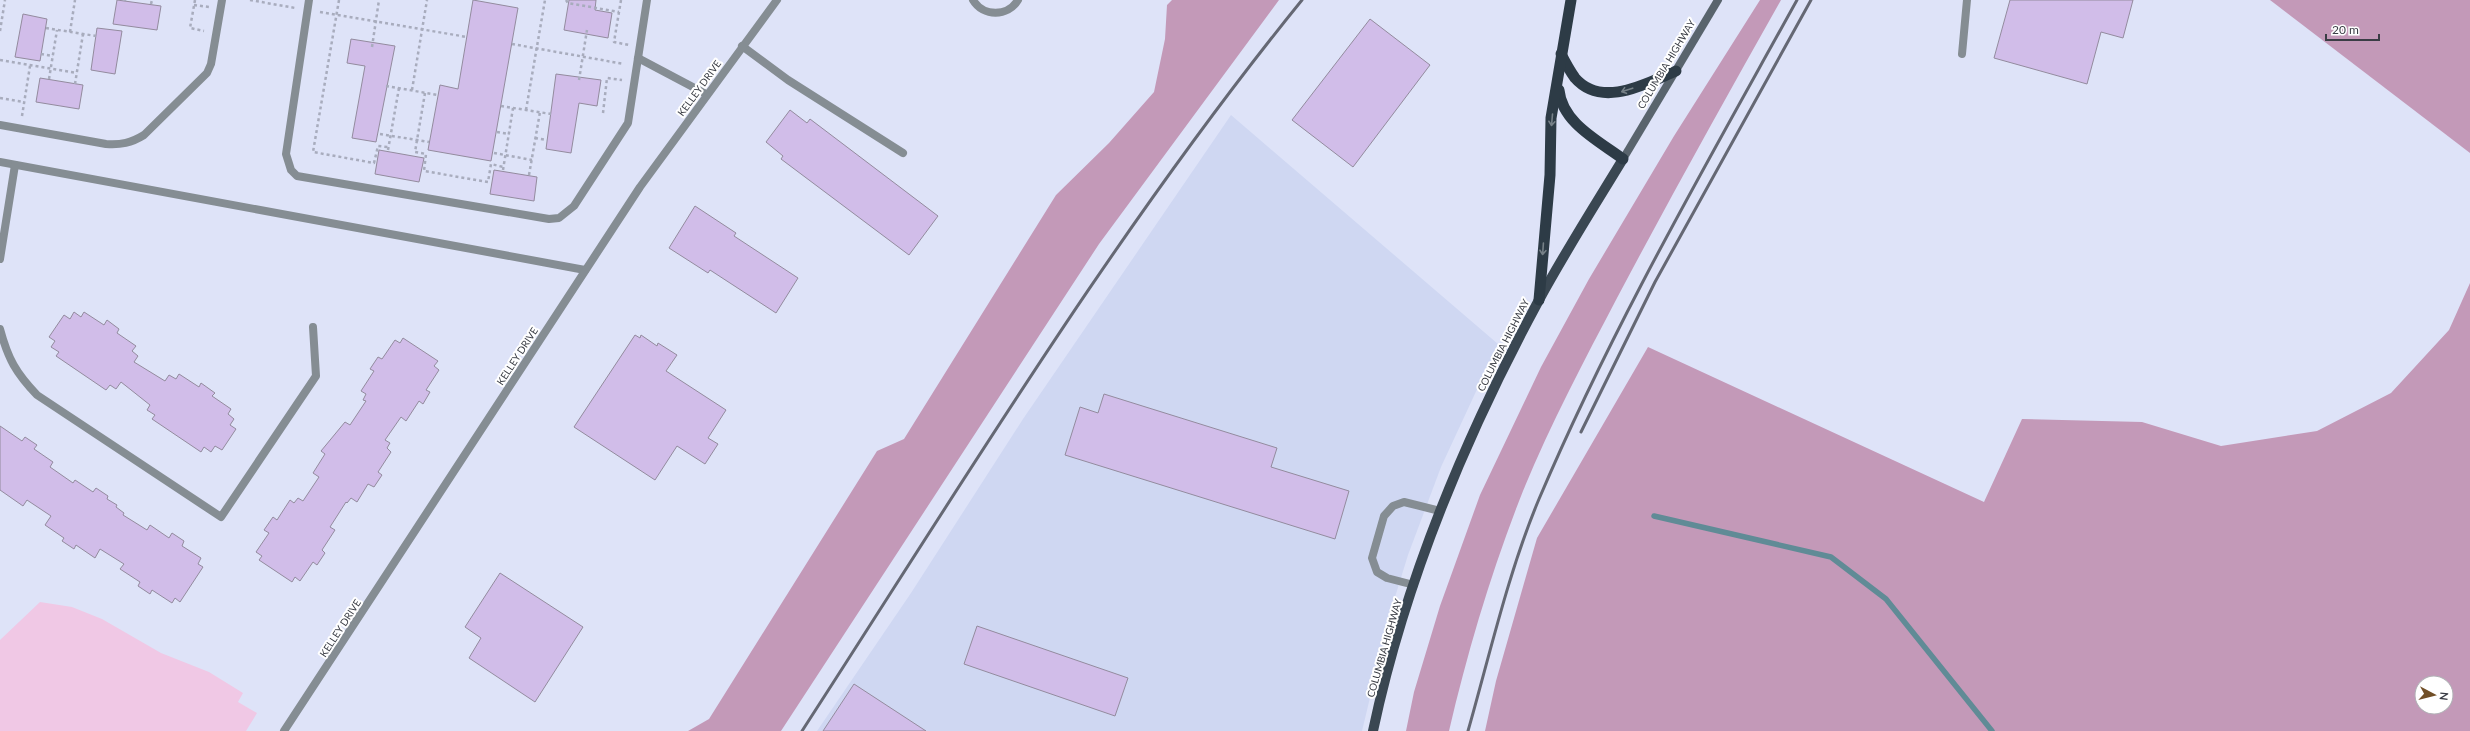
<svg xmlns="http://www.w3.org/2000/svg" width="2470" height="731" viewBox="0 0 2470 731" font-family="Lato,sans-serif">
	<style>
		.built { fill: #cfd7f2 }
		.green { fill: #f0c8e5 }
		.forest { fill: #c399b8; fill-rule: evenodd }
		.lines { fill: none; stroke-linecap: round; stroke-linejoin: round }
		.stream { stroke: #608b96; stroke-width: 5.5 }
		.building { fill: #d1bde9; stroke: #938b9e }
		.path { stroke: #a8acbd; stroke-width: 2.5; stroke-dasharray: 3 3; stroke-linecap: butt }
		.service { stroke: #858d93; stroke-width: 8 }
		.minor { stroke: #858d93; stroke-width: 8 }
		.secondary { stroke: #59646d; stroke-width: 8 }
		.primary { stroke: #3a4752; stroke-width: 10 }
		.trunk { stroke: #2d3b46; stroke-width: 11 }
		.rail { stroke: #656874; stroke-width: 3 }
		.oneway { stroke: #768087 }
		.labels { text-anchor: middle; stroke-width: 4; stroke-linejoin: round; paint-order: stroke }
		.street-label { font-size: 10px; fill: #3a3d45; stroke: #fff }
	</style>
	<rect width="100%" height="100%" fill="#dee3f8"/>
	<polygon class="built" points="1231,115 1498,344 1441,467 1408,555 1391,610 1362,731 817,731 911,593 1023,419"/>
	<polygon class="green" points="40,602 72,607 102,619 161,653 209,672 243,693 238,702 257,713 246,731 0,731 0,640"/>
	<g class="forest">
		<polygon points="1172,0 1279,0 1099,244 781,731 688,731 709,719 877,451 904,439 1056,195 1109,143 1154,92 1165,39 1167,5"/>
		<path d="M1760 0H1781C1725 99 1670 198 1617 298 1584 361 1550 425 1523 491 1492 569 1468 650 1449 731H1406L1414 692 1440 606 1480 495 1541 367 1589 279 1674 136Z"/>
		<polygon points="2270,0 2470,0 2470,153"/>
		<path d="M2470 283V731H1485L1496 681 1537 538 1648 347 1984 502 2022 419 2142 422 2221 446 2317 431 2391 393 2449 330ZM2422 683H2446V707H2422Z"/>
	</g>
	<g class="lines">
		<polyline class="stream" points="1654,516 1831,557 1886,599 1992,731"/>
	</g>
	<g class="building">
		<polygon points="117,0 161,6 157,30 113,24"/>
		<polygon points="473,0 518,8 491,161 428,150 440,85 458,89"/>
		<polygon points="569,0 596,0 595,10 612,13 608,38 564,30"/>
		<polygon points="2010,0 2133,0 2123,38 2101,32 2087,84 1994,58"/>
		<polygon points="23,14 47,19 40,61 15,57"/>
		<polygon points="1370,19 1430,65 1353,167 1292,120"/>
		<polygon points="97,28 122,31 115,74 91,70"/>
		<polygon points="351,39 395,46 376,142 352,138 365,66 347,63"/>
		<polygon points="556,74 601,80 597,106 579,103 571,153 546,149"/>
		<polygon points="40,78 83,85 79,109 36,102"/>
		<polygon points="790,110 807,123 810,119 938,216 909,255 781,159 783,156 766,142"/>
		<polygon points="379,150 424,158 419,182 375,174"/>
		<polygon points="494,170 537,177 534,201 490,194"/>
		<polygon points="695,206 736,233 734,236 798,278 776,313 710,270 708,273 669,248"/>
		<polygon points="74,312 81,317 84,312 104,325 107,320 119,329 117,333 136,346 132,351 138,356 134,362 165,381 169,375 176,379 179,374 199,387 201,383 215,393 212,396 231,409 228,414 234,419 230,425 236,429 222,450 215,446 211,452 204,447 201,452 152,419 155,415 147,410 150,405 121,382 116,389 110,385 106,390 56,356 59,352 51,347 55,341 49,337 64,315 70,319"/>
		<polygon points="635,335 640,338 641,335 657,346 658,343 677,355 666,371 726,410 708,438 718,444 705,464 677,446 655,480 574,427"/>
		<polygon points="403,338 438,361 434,366 439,370 426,390 430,392 423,404 419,401 406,421 401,417 385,440 390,443 387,448 391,452 378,472 382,475 374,487 368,484 357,502 351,498 347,503 346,502 330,527 335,530 322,550 325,553 317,565 313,562 300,581 295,577 292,582 259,560 262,556 256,552 269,533 264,530 273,517 277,520 290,500 294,503 298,498 303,501 319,477 313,473 325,454 321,451 345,422 350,425 366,401 363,400 366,394 361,391 374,371 370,369 378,357 382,359 395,340 400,343"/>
		<polygon points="1104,394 1277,448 1271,467 1349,491 1335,539 1065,455 1080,407 1098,413"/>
		<polygon points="0,426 22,441 25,437 37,445 34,449 53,462 50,467 73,483 75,480 93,492 96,488 108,496 107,499 117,505 116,507 124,513 123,515 147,530 150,525 169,538 172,533 184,541 182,546 201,558 198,564 203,567 180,602 175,598 172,603 152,590 150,594 138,586 140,582 120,569 124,564 100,549 95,558 76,545 74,549 62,541 64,538 45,525 51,516 27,500 23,506 0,490"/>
		<polygon points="500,573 583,627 535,702 469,658 481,638 465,627"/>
		<polygon points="977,626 1128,678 1115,716 964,664"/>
		<polygon points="854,684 926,731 823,731"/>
	</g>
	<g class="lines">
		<g class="path">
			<polyline points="195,0 190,28 204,31"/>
			<polyline points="250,0 295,8"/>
			<polyline points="339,0 313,152 374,163 378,146 388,147"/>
			<polyline points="566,0 568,3 619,12"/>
			<polyline points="621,0 614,42 629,45"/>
			<polyline points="125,1 125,0"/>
			<polyline points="151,4 152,0"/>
			<polyline points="194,5 209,7"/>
			<polyline points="320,12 467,37"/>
			<polyline points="46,28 96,36"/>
			<polyline points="0,31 5,0"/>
			<polyline points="70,32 75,0"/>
			<polyline points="512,44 624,64"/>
			<polyline points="372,47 379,0"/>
			<polyline points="41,54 53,56"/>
			<polyline points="0,60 77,73"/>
			<polyline points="49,79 57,30"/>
			<polyline points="579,80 587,30"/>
			<polyline points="75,84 83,34"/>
			<polyline points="386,86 438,95"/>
			<polyline points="412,90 427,0"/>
			<polyline points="425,93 415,152 426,154 424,171 488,182 491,164 503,167"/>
			<polyline points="0,98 24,102"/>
			<polyline points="501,106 551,114"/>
			<polyline points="526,110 545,0"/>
			<polyline points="603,113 607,78 622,80"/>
			<polyline points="22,116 30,66"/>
			<polyline points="497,132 509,134"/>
			<polyline points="380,134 429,142"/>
			<polyline points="535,138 547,140"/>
			<polyline points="388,150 399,88"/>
			<polyline points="494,153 532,160"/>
			<polyline points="503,170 513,108"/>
			<polyline points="529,175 540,112"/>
		</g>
		<g class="service">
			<path d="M973 0C983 17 1008 17 1018 0"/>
			<polyline points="742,46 788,80 903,153"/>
			<polyline points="1962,54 1967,0"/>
			<polyline points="0,162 585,270"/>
			<polyline points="1414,585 1387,578 1377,572 1372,558 1384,516 1393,506 1404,502 1440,511"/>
		</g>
		<g class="minor">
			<polyline points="309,0 286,154 291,170 297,176 549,219 559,218 574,206 628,123 647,0"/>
			<polyline points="638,58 706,94"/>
			<path d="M0 125 106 144C121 145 131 143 144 135L207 73 211 64 222 0"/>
			<polyline points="0,259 15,165"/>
			<path d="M0 329C8 359 16 373 37 395L221 517 316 376 313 327"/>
			<polyline points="284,731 640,187 777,0"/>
		</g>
		<polyline class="secondary" points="1623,159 1718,0"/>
		<path class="primary" d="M1373 731C1405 580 1466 435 1539 300 1565 252 1595 205 1623 159"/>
		<g class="trunk">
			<path d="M1561 54C1565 62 1570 71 1575 78 1602 109 1647 83 1676 71"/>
			<path d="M1559 90C1562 123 1599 141 1623 159"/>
			<polyline points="1539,300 1550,175 1551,118 1571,0"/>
		</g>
		<g class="rail">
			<polyline points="1581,432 1655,282 1811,0"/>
			<path d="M802 731C962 484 1116 229 1302 0"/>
			<path d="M1468 731C1490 654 1508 573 1539 499 1612 327 1707 163 1797 0"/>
		</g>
	</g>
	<defs><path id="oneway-shaft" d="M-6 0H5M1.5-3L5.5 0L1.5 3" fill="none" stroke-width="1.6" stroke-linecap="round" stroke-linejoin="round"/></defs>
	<g class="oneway">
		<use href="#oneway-shaft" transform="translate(1627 90) rotate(162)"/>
		<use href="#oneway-shaft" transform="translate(1552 120) rotate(95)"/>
		<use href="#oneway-shaft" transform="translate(1543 249) rotate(94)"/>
	</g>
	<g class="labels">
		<g class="street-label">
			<text transform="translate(1666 64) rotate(-59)" y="4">COLUMBIA HIGHWAY</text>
			<text transform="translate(699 88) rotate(-54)" y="4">KELLEY DRIVE</text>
			<text transform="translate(1503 345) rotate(-63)" y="4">COLUMBIA HIGHWAY</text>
			<text transform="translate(517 356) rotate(-57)" y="4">KELLEY DRIVE</text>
			<text transform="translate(340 628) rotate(-57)" y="4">KELLEY DRIVE</text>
			<text transform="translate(1384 648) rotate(-74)" y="4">COLUMBIA HIGHWAY</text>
		</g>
	</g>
	<g transform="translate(2434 695) rotate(97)"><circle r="19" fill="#ffffff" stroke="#b0b1b5"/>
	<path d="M0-3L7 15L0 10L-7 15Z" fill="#714f27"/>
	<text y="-6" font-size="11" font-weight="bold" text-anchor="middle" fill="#3a3d45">N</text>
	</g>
	<path d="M2326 34v6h53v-6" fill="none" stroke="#3a3d45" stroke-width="2"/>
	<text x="2332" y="34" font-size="12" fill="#3a3d45" stroke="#ffffff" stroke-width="3" paint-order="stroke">20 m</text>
</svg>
